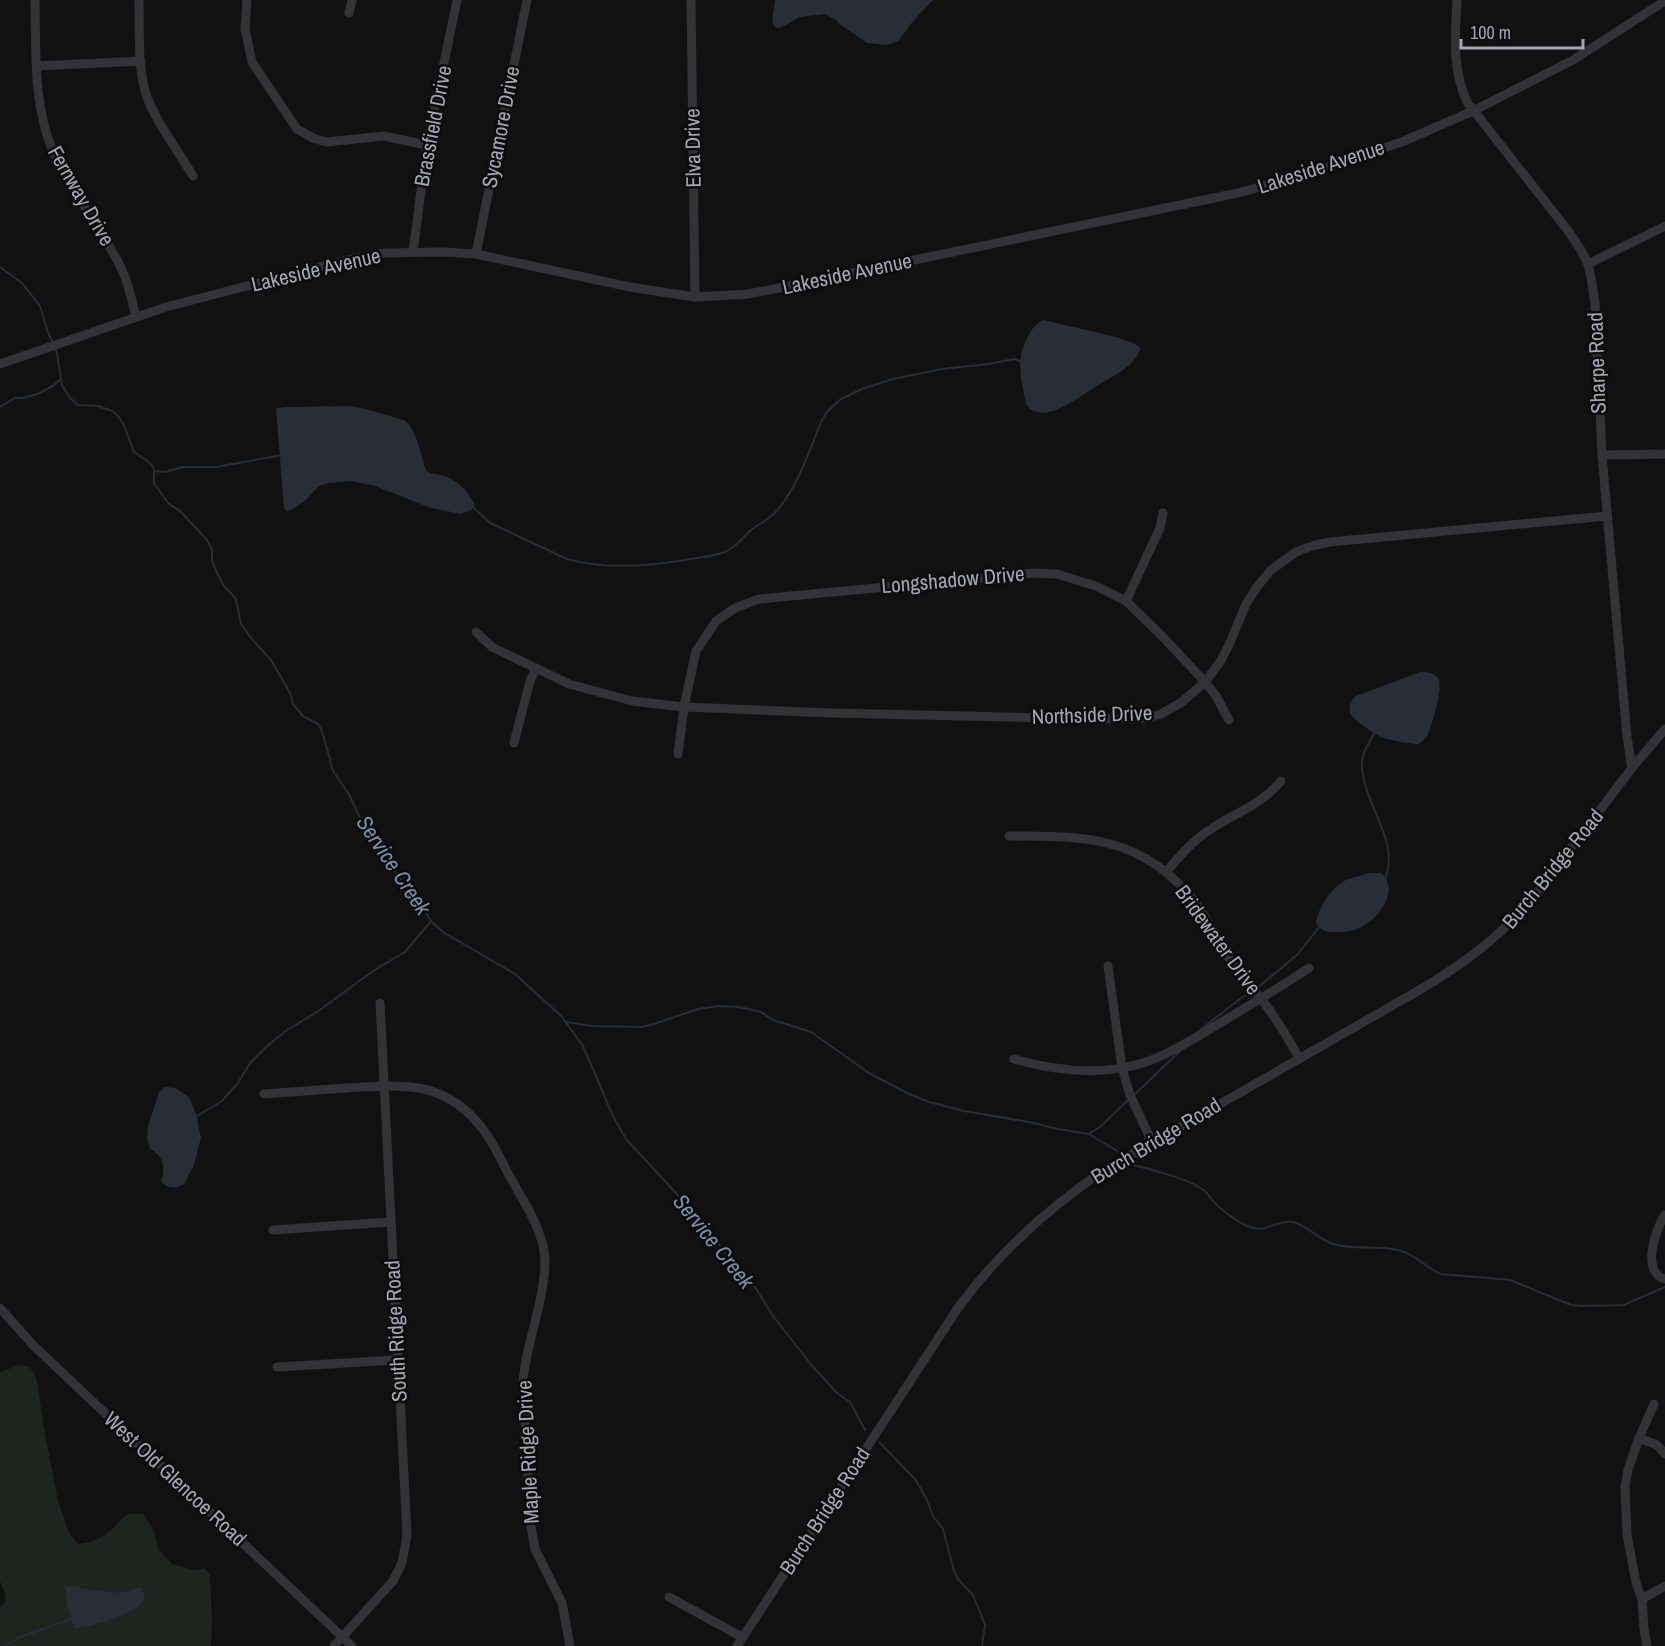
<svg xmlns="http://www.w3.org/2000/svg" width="1665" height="1646" viewBox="0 0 1665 1646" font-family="'Archivo Narrow',sans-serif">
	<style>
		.green { fill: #1e251f }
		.water { fill: #292d35 }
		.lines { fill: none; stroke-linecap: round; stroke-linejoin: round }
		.stream { stroke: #292d35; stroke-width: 2 }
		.minor { stroke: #333237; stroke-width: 9 }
		.labels { text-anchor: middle; stroke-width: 5; stroke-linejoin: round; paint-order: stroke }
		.street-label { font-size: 21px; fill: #a4a6b2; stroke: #0c0c0d }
		.water-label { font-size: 22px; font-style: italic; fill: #7d8eaa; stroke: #0c0c0d }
	</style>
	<rect width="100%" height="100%" fill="#111112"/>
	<path class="green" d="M20 1365 28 1366 33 1371 37 1380 43 1423 58 1501 69 1533 78 1544C90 1543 101 1539 110 1531 123 1520 122 1511 143 1514L154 1530 158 1549 172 1564 194 1570 205 1569 210 1575 212 1622 211 1646H0V1608L5 1602 6 1596 0 1581V1372Z"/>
	<g class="water">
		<polygon points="775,0 933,0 913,21 899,40 889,45 867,43 842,26 836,20 825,14 800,17 780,28 776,28 772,22"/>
		<path d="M1043 320 1116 337 1133 343 1141 348C1133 369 1110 377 1092 389 1077 398 1041 427 1026 404 1022 382 1016 363 1025 342 1029 333 1034 325 1043 320Z"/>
		<path d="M350 406 362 408 404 420C415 428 418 444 422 457 423 461 424 467 427 471 431 475 439 474 445 476 459 481 468 492 475 505L471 510 461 514 431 508 375 486 351 481 328 483 319 486 306 500 293 509 287 511 284 508 276 408 286 407Z"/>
		<path d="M1420 672C1427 672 1433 672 1438 678 1444 685 1432 725 1428 734 1426 738 1422 741 1419 744 1413 745 1386 739 1381 737 1374 734 1354 720 1350 713 1348 706 1352 700 1356 696Z"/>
		<path d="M1369 873H1381C1401 890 1378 920 1359 928 1351 932 1343 932 1335 932 1327 932 1320 931 1316 923 1318 909 1329 891 1341 883 1349 877 1360 876 1369 873Z"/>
		<path d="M165 1087 175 1088 189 1097 197 1116 198 1126 201 1137 194 1165 184 1184C176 1189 167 1189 161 1181 166 1168 163 1155 150 1149L147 1139 148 1126 159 1092Z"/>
		<path d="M71 1586C88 1589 107 1594 124 1592 130 1591 136 1587 142 1587L145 1597C142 1601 140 1606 136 1608 121 1617 92 1627 74 1628 70 1615 65 1601 66 1587Z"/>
	</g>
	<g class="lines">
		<g class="stream">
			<polyline points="0,267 22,283 40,306 47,330 53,343"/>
			<polyline points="56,348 62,385 70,398 78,405 98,406 112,411 118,416 124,425 134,452 150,463 154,469 154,483 168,503 181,512 207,540 212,550 212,561 218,575 224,586 236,599 241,624 251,638 271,660 290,693 293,704 303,716 318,724 321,729 330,759 331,766 335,774 350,796 358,814 384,858 404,883 417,905 424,910 431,921 443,932 515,974 561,1016 583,1046 613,1116 626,1139 699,1218 726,1254 750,1279 773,1316 813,1367 837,1393 850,1402 865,1430"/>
			<polyline points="0,407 15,398 23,398 37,394 53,386 61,379"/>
			<polyline points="154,471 165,472 183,467 216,467 282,455"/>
			<path d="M472 506 490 523 567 559C605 570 652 566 691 559 703 557 716 556 727 551 736 547 743 537 751 530 757 525 764 522 770 517 776 513 781 506 785 500 801 477 811 446 822 420L827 412 841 399 862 389 893 379 942 369 989 364 1014 359 1022 362"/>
			<path d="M1376 731C1371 739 1365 748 1363 756 1361 764 1362 773 1364 780 1371 813 1399 845 1385 879"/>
			<polyline points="1256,989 1297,955 1320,926"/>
			<polyline points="566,1022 592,1026 642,1027 654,1024 698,1009 719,1006 739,1007 761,1012 773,1020 811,1032 869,1073 907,1093 929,1102 964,1111 1029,1122 1058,1129 1089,1134 1119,1152"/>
			<polyline points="1200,1030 1240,999 1251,992"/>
			<polyline points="1134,1095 1180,1051"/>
			<polyline points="197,1116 222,1101 238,1083 250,1063 266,1047 287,1030 317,1012 373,971 405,952 431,921"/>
			<polyline points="1089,1134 1101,1126 1130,1098"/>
			<path d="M1129 1164C1149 1169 1191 1179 1206 1192 1210 1197 1213 1202 1218 1206 1226 1214 1242 1225 1253 1228 1267 1232 1279 1219 1293 1222 1307 1225 1319 1240 1333 1244 1355 1251 1379 1244 1401 1251 1416 1255 1426 1268 1441 1274L1510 1280 1571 1305 1581 1306 1624 1305 1665 1287"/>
			<polyline points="879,1442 915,1479 926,1498 933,1516 943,1529 954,1571 958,1579 973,1595 985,1625 982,1646"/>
			<polyline points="5,1646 20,1637 74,1618"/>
		</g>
		<g class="minor">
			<path d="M35 0C36 49 33 103 52 149 69 189 97 222 117 260 127 277 131 297 136 317"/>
			<path d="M139 0C140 29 137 66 146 94 155 121 178 151 193 176"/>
			<polyline points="247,0 245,29 252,62 297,129 315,139 327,142 384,136 427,145"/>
			<polyline points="691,0 695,297"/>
			<path d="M1457 0C1455 35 1452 69 1467 102L1569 232 1581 250 1588 264 1592 283 1595 304 1602 455 1627 737 1632 768"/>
			<polyline points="349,13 352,0"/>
			<polyline points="37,66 141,61"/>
			<polyline points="413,252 427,145 457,0"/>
			<polyline points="476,254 527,0"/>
			<polyline points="1588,264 1665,226"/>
			<polyline points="0,364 166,307 343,261 385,253 442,252 476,254 630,287 695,297 748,294 774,289 1238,193 1317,171 1404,141 1473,111 1573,60 1665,1"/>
			<polyline points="1602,455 1665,454"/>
			<polyline points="1126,601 1160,528 1163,513"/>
			<polyline points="476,632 492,647 569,684 632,701 684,707 832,713 1088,719 1147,718 1161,714 1182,702 1205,682 1220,662 1229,645 1246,604 1257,587 1271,570 1296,552 1315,545 1330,542 1607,516"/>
			<polyline points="514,743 530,681 536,668"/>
			<polyline points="678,754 684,707 696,651 716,621 735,608 759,599 1033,573 1057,574 1096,586 1126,601 1161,635 1205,682 1216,696 1229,720"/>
			<path d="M1009 836C1086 836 1143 836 1195 902 1208 919 1216 939 1228 957 1238 973 1251 985 1262 1000 1276 1018 1288 1038 1299 1058"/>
			<path d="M1166 872C1180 856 1193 840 1211 829 1236 812 1260 806 1281 781"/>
			<polyline points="1108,966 1122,1068 1130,1095 1152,1142"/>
			<path d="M1014 1059C1063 1073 1115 1078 1163 1055 1181 1047 1198 1036 1215 1026 1247 1007 1279 988 1309 968"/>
			<path d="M264 1094C292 1092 319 1090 346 1088 397 1085 440 1079 477 1122 491 1138 500 1158 510 1177 524 1202 544 1231 545 1260 545 1302 526 1341 523 1382L531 1527 535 1549 562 1603 570 1646"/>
			<path d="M1665 1215C1655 1229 1641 1273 1665 1279"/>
			<polyline points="273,1230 390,1222"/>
			<polyline points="0,1308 32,1344 72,1382 352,1646"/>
			<polyline points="277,1367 397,1360"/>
			<polyline points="1639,1438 1657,1445 1665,1454"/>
			<polyline points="669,1597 742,1637"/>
			<polyline points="1642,1599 1665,1586"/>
			<polyline points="334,1646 393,1581 402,1563 407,1535 380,1003"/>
			<path d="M737 1646 958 1308C998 1253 1047 1209 1103 1171L1423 988C1466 962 1495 940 1529 903L1632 768 1665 729"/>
			<polyline points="1647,1646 1644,1629 1642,1599 1636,1583 1627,1534 1625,1487 1628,1470 1639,1438 1654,1404"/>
		</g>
	</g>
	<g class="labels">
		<g class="street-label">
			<text transform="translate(433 126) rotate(-79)" y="7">Brassfield Drive</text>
			<text transform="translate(501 127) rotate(-79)" y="7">Sycamore Drive</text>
			<text transform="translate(693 148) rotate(-91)" y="7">Elva Drive</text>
			<text transform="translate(1321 167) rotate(-18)" y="7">Lakeside Avenue</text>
			<text transform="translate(81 196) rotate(60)" y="7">Fernway Drive</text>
			<text transform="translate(316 270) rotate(-13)" y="7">Lakeside Avenue</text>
			<text transform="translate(847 274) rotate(-12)" y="7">Lakeside Avenue</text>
			<text transform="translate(1597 363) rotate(-92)" y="7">Sharpe Road</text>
			<text transform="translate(953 580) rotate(-5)" y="7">Longshadow Drive</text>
			<text transform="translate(1092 715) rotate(-2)" y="7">Northside Drive</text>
			<text transform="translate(1553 869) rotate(-51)" y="7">Burch Bridge Road</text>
			<text transform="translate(1218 940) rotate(54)" y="7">Bridewater Drive</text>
			<text transform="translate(1156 1141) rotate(-31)" y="7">Burch Bridge Road</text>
			<text transform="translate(396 1331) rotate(-93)" y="7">South Ridge Road</text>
			<text transform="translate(528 1452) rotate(-93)" y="7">Maple Ridge Drive</text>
			<text transform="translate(175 1479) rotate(43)" y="7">West Old Glencoe Road</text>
			<text transform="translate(825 1511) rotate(-57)" y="7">Burch Bridge Road</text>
		</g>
		<g class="water-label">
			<text transform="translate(394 865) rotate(56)" y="8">Service Creek</text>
			<text transform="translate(714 1241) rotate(51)" y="8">Service Creek</text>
		</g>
	</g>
	<path d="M1461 39v9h122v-9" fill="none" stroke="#a4a6b2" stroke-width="3"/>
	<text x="1470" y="39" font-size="18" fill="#a4a6b2" stroke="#0c0c0d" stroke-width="4.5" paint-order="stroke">100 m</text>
</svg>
